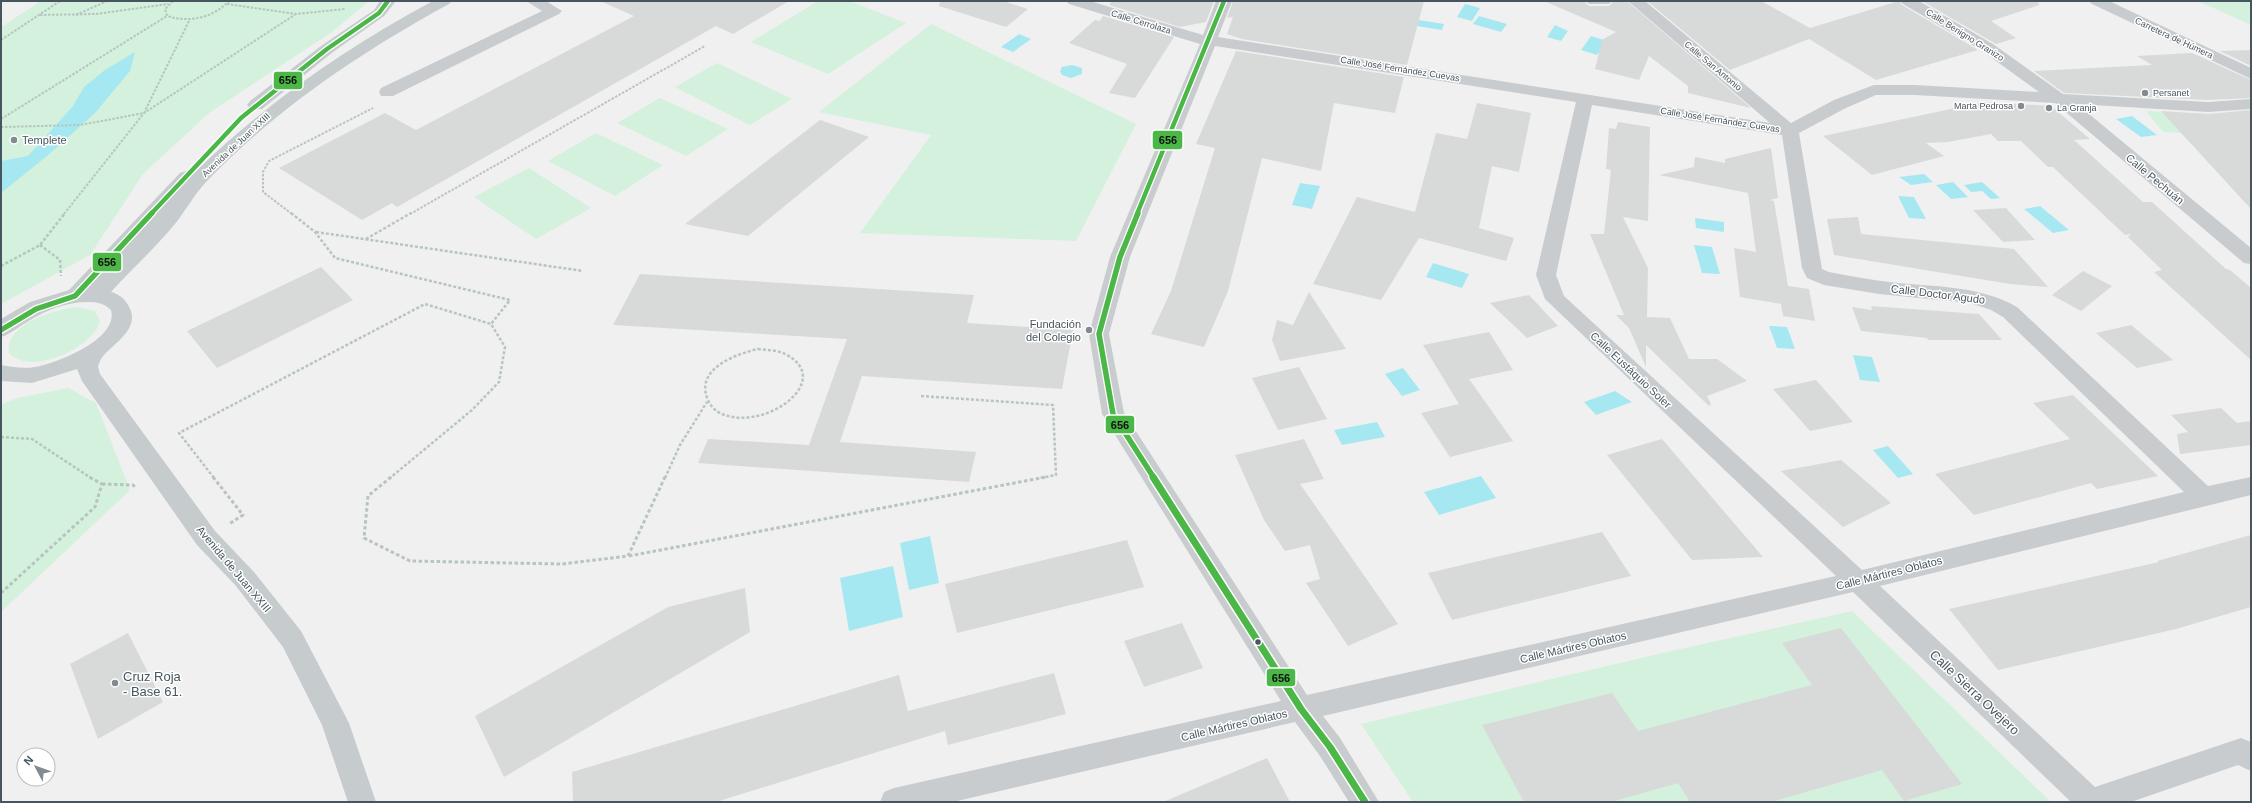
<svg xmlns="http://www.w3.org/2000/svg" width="2252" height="803" viewBox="0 0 2252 803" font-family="Helvetica,sans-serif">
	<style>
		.green { fill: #d3f1dc }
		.water { fill: #a6e8f1 }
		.building { fill: #d8d9d9 }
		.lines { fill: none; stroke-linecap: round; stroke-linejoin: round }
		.path-far2 { stroke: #b7c5c0; stroke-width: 2; stroke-dasharray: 2.5 1.5; stroke-linecap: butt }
		.path-far1 { stroke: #b7c5c0; stroke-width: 2.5; stroke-dasharray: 3 2; stroke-linecap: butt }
		.path { stroke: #b7c5c0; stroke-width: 3; stroke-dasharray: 3.5 2.5; stroke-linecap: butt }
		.minor { fill: #c9cccf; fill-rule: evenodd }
		.major { fill: #c6cbcd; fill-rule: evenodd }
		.bus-1-far2-casing { stroke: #fff; stroke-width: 7 }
		.bus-1-far1-casing { stroke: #fff; stroke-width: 8 }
		.bus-1-casing { stroke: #fff; stroke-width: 10 }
		.bus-1-far2 { stroke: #4ab747; stroke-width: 4.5 }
		.bus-1-far1 { stroke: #4ab747; stroke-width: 5.5 }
		.bus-1 { stroke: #4ab747; stroke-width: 7 }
		.poi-dot { fill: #828b91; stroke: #fff; stroke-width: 1.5 }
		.bus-dot { fill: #46555e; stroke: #fff; stroke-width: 1.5 }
		.labels { text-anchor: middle; stroke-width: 3; stroke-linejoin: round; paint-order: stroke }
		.far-street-label { font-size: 9px; fill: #46555e; stroke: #fff }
		.far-poi-label { font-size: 9px; fill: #46555e; stroke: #fff; text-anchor: start }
		.poi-label { font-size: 11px; fill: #46555e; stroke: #fff; text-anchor: start }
		.street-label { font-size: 11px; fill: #46555e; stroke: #fff }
		.near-poi-label { font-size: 13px; fill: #46555e; stroke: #fff; text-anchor: start }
		.near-street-label { font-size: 13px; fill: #46555e; stroke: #fff }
		.line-badge { stroke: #fff; stroke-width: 1.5 }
		.pale-badge-label { font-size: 11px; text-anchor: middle; font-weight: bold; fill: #111 }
	</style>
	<rect width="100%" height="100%" fill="#f1f0f0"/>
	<g class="green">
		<polygon points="41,1 367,1 368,2 332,32 209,113 143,174 90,255 1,304 1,27"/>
		<polygon points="818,1 849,1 906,23 828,74 751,42"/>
		<polygon points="2198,1 2251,1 2251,25"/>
		<polygon points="931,24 1136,124 1076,241 860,233 931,135 819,112"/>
		<polygon points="717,63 792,99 750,125 675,87"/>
		<polygon points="660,98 728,129 686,156 617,123"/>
		<polygon points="2146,111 2210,114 2228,135 2163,132"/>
		<polygon points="596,133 663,165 615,196 548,161"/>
		<polygon points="529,168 591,208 536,239 474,197"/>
		<path d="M78 307 95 311 100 321C93 348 30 377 9 353 4 323 57 309 78 307Z"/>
		<polygon points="68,388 96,403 130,490 1,612 1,405 17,398"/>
		<polygon points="1852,611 2050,801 1413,802 1361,724 1658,654"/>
	</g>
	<g class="water">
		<polygon points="1465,4 1480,8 1472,21 1457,17"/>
		<polygon points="1479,16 1507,24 1501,32 1473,24"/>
		<polygon points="1419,20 1444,24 1442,30 1417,26"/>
		<polygon points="1555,25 1568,31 1561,41 1547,37"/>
		<polygon points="1019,34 1031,39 1013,52 1001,47"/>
		<polygon points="1591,36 1607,41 1597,55 1581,50"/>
		<polygon points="135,52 130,71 95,113 47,156 1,193 1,161 28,156 73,106 84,87 105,70"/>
		<polygon points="1072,65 1082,68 1082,74 1071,78 1062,75 1060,71 1062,67"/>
		<polygon points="2132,116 2157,135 2141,137 2116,119"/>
		<polygon points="1924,174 1933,182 1911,185 1899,177"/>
		<polygon points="1953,182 1968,197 1951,199 1936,185"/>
		<polygon points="1982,182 2000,198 1991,199 1982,191 1971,192 1964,185"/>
		<polygon points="1300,183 1320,186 1312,209 1292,205"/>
		<polygon points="1898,196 1914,197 1926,219 1909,218"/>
		<polygon points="2040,206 2069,230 2053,233 2024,209"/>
		<polygon points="1695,218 1724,222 1724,232 1696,228"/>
		<polygon points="1694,245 1712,247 1720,274 1702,273"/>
		<polygon points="1433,263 1469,274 1462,288 1426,277"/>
		<polygon points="1769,326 1787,327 1795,349 1777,348"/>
		<polygon points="1853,355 1872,357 1880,382 1860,380"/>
		<polygon points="1403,368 1420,390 1402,396 1385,374"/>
		<polygon points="1615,391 1632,402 1596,415 1584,402"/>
		<polygon points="1377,422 1385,437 1342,445 1334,430"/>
		<polygon points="1888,446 1913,474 1898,478 1873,450"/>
		<polygon points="1481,476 1496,498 1439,515 1424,492"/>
		<polygon points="930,536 939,583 909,590 900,543"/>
		<polygon points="893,566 903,617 849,631 840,578"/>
	</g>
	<g class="building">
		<polygon points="600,1 789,1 733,34 716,26 397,207 392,203 362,220 279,168 385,113 416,130 634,16"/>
		<polygon points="940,1 1003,1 1028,9 1006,27 939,6"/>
		<polygon points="1112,1 1214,1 1206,22 1180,27 1109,5"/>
		<polygon points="1233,1 1424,1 1407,65 1242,39 1227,34 1233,17 1227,18"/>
		<polygon points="1544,1 1584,1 1589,6 1609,6 1614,1 1627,1 1751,108 1688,93 1688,86 1649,56 1639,80 1595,69 1602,40 1616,32"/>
		<polygon points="1647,1 1761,1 1810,28 1899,1 1902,5 1978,50 1876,80 1809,39 1730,70"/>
		<polygon points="1922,1 2038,1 2039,5 1991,21 2016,38 1996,44"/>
		<polygon points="1103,16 1174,37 1135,98 1109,93 1127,64 1069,43 1095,20 1100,21"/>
		<polygon points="2251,50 2251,66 2220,51"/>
		<polygon points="1236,51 1404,77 1395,113 1334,103 1321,171 1262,158 1228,291 1204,347 1151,334 1171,291 1215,148 1196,144"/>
		<polygon points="2192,53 2251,80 2251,98 2208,100 2064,93 2034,71 2152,65 2137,56"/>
		<polygon points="1984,102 2051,106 2090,139 2074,140 2143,202 2152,202 2226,269 2230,270 2251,288 2251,360 2154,272 2162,270 2128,237 2131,234 2125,235 2053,167 2048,167 2021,141 1998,141 1991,134 1948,142 1926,143 1944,156 1872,175 1823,136"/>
		<polygon points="1477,103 1531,113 1519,172 1492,166 1479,228 1514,238 1506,261 1419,238 1381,300 1313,284 1357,197 1415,212 1436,133 1467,139"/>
		<polygon points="2251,110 2251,209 2161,111 2208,114"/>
		<polygon points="820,120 869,137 748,236 685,224"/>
		<polygon points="1618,122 1650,127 1648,221 1623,217 1648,268 1647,317 1670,318 1689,359 1717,359 1747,381 1707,396 1711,404 1709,406 1646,345 1646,367 1629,328 1616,315 1624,315 1590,234 1604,234 1611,170 1606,169 1609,128 1616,129"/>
		<polygon points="1771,148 1778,198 1770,200 1774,201 1788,286 1809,289 1815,321 1783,316 1781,304 1740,297 1734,248 1756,252 1748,193 1659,175 1694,167 1695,157 1725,163 1725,159"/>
		<polygon points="2006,208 2035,240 2003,242 1973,210"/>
		<polygon points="1858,217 1861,234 2014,249 2048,287 2010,284 1834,255 1827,219"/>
		<polygon points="321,267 353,300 217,368 187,331"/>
		<polygon points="2083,271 2112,286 2081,311 2052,295"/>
		<polygon points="640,274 974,295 967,323 1073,330 1062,389 862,376 840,442 976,452 969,482 698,463 708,439 809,445 847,339 613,325"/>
		<polygon points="1309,292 1346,349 1280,361 1272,340 1277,320 1293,325"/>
		<polygon points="1529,295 1558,326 1527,338 1490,303"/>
		<polygon points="1871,306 1979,314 2002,340 1928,340 1927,338 1861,331 1852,307 1872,310"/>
		<polygon points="2131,325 2173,360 2137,368 2096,333"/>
		<polygon points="1489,332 1513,370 1469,379 1513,441 1450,457 1421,413 1459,404 1423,345"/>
		<polygon points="1299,367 1327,419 1278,430 1252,378"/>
		<polygon points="1816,380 1853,422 1810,431 1773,389"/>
		<polygon points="2073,395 2158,476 2097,489 2091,483 1974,515 1935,474 2070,439 2033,403"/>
		<polygon points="2221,408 2237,423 2251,421 2251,445 2180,454 2177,434 2188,432 2171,415"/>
		<polygon points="1304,439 1324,479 1300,484 1398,624 1348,646 1306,583 1320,579 1310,545 1285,551 1264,520 1235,455"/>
		<polygon points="1662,439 1763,557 1692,560 1607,455"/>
		<polygon points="1841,460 1891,503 1843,527 1781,471"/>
		<polygon points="1602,532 1631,576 1452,620 1428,573"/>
		<polygon points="2251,535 2251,607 2176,629 1998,670 1949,609 2159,562 2157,561"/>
		<polygon points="1127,540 1144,587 957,633 945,584"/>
		<polygon points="745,588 750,632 504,777 475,716 668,607"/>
		<polygon points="1182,623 1203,668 1144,687 1124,641"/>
		<polygon points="1841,628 1962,784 1904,801 1882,770 1771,802 1690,802 1678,783 1611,802 1524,802 1482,725 1612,693 1638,731 1812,685 1782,643"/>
		<polygon points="128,633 163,702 98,739 70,664"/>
		<polygon points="1054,673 1066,714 948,745 945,731 716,802 573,802 572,772 899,675 908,711"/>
		<polygon points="1267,758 1290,802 1163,802"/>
	</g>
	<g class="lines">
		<g class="path-far2">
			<path d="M173 1 165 9 167 16C189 23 213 18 229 1"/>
			<polyline points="227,4 296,14 345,9"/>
			<polyline points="40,15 96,14 168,4"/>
			<polyline points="76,15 107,1"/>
			<polyline points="1,40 60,1"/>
			<polyline points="1,119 167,16"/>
			<polyline points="1,127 80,125 144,113 190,19"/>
			<polyline points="64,214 144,113 296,14"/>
			<polyline points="292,214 263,192 263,172 269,161 373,108"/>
			<polyline points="410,214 705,46"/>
		</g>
		<g class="path-far1">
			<polyline points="291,213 315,232 335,258 510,300 491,324"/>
			<polyline points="316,232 583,271"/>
			<polyline points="366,239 411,213"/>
			<polyline points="40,245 60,260 61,276"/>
			<polyline points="1,266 40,245 65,213"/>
			<path d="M758 349C766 350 778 350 785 354 835 379 769 430 725 415 717 413 711 407 708 400 694 369 736 354 758 349Z"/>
			<polyline points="921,396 1053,405 1056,475 1040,478"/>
			<polyline points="1,437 32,439 91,478"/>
			<polyline points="214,478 179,433 425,304 491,324 505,347 499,382 472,410 390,478"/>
			<polyline points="665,478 680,445 707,402"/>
		</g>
		<g class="path">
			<polyline points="213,477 243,515 229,524"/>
			<polyline points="391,477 368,496 364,538 410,561 562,564 628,556 665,477"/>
			<polyline points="102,484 133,485 135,487"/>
			<polyline points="629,556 1046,477"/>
			<polyline points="1,593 95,507 102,484 89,477"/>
		</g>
		<g class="minor">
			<polygon points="526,1 546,1 562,11 559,14 393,96 381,96 379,92 381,88 542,11"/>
			<path d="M1066 1H1090L1203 35 1216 1H1232L1218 37 1770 123 1628 1H1645L1791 123 1834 100 1874 85H1915L2039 92 1981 50 1903 4 1900 1H1919L1993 44 2063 94 2208 102 2251 99V109L2208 112 2077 104 2251 248V264L2244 263 2055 103 1915 95H1876L1846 108 1799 133 1822 269 1829 272C1852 276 1875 281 1898 283 1940 287 1980 286 2017 307L2208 486 2251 477V495L1880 586 2095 787 2241 738 2251 742V771L2238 765 2131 802H2071L1853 592 1323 716 1340 738 1379 802H1349L1320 756 1295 722 953 802H880L884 792 894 788 1281 701 1102 414 1089 334 1110 257 1200 44 1069 4ZM1215 46 1576 102 1536 275 1545 299 1836 576 1307 695 1124 413 1109 334 1130 257ZM1592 105 1782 135 1802 268 1807 278 1824 285 1879 294 1970 303 1991 310 2003 317 2184 492 1862 570 1564 296 1556 275Z"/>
			<polygon points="1586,1 1612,1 1609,4 1589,4"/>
			<polygon points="2089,1 2109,1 2251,68 2251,79 2092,4"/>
		</g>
		<g class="major">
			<polygon points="380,1 396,1 384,16 333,52 262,109 250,109 247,105 250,101 321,46 374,10"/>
			<path d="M433 1H452L449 4C361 52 276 109 206 182 194 195 186 210 175 224 155 248 132 269 111 292 119 294 124 298 128 305 142 327 116 342 104 355 101 358 99 363 98 366L100 374 215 531 254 572 301 631 349 723 376 802H348L322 725 283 647 236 586 197 545 82 381 77 369 32 383 1 381V365C12 367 24 369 35 367 57 363 119 339 111 310 104 303 97 302 88 302 66 302 46 310 27 322 18 327 11 334 1 337V319L30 302 69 290 180 173 186 171 193 174C265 104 345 48 433 1Z"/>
		</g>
		<g class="bus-1-far2-casing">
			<g id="bus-1-far2">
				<polyline points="151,214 241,118 327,49 379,13 388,1"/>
				<polyline points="1137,214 1224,1"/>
			</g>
		</g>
		<g class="bus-1-far1-casing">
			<g id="bus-1-far1">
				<polyline points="1138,213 1120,257 1099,334 1113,414 1154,478"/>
				<polyline points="1,330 36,309 75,296 152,213"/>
			</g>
		</g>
		<g class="bus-1-casing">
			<polyline id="bus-1" points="1153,477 1301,709 1330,747 1365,802"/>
		</g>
		<use href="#bus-1-far2" class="bus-1-far2"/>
		<use href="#bus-1-far1" class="bus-1-far1"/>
		<use href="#bus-1" class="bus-1"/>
	</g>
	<g class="poi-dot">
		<circle cx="2145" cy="93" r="4"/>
		<circle cx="2021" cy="106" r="4"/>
		<circle cx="2049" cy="108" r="4"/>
		<circle cx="14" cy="140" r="4"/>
		<circle cx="1089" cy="330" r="4"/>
		<circle cx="115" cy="683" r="4"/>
	</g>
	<circle class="bus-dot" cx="1258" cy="642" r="3.5"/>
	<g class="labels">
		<g class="far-street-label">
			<text transform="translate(1141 22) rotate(17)" y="3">Calle Cerrolaza</text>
			<text transform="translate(1965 35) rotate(32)" y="3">Calle Benigno Granizo</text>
			<text transform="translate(2174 38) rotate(25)" y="3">Carretera de Húmera</text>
			<text transform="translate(1713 66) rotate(40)" y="3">Calle San Antonio</text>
			<text transform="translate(1400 69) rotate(9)" y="3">Calle José Fernández Cuevas</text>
			<text transform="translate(1720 120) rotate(9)" y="3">Calle José Fernández Cuevas</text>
			<text transform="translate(236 145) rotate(-43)" y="3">Avenida de Juan XXIII</text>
		</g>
		<g class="far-poi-label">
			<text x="2153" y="96">Persanet</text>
			<text x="2013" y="109" text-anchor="end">Marta Pedrosa</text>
			<text x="2057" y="111">La Granja</text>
		</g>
		<g class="poi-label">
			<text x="22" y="144">Templete</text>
			<text x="1081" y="328" text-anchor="end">Fundación<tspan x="1081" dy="13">del Colegio</tspan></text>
		</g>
		<g class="street-label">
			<text transform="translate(2155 179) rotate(40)" y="4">Calle Pechuán</text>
			<text transform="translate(1938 294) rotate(7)" y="4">Calle Doctor Agudo</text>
			<text transform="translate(1631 370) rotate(43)" y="4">Calle Eustáquio Soler</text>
			<text transform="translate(234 569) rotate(50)" y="4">Avenida de Juan XXIII</text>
			<text transform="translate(1889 573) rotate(-14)" y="4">Calle Mártires Oblatos</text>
			<text transform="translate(1573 647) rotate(-13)" y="4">Calle Mártires Oblatos</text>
			<text transform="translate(1234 725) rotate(-13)" y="4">Calle Mártires Oblatos</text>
		</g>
		<g class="near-poi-label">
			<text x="123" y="681">Cruz Roja<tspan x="123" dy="15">- Base 61.</tspan></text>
		</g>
		<g class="near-street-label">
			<text transform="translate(1975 692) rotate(43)" y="5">Calle Sierra Ovejero</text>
		</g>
	</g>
	<g class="line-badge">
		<rect x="273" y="71" width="30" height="19" rx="4" fill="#4ab747"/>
		<rect x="1152" y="130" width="31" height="20" rx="4" fill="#4ab747"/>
		<rect x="92" y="252" width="30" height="20" rx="4" fill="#4ab747"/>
		<rect x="1105" y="415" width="30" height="19" rx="4" fill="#4ab747"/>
		<rect x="1266" y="668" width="30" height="19" rx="4" fill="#4ab747"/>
	</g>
	<g class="pale-badge-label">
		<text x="288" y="84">656</text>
		<text x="1168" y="144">656</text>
		<text x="107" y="266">656</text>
		<text x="1120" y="429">656</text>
		<text x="1281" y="682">656</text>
	</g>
	<rect width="2252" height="803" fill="none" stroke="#46555e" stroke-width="4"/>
	<g transform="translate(36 767) rotate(311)"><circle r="19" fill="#ffffff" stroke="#b5bbbf"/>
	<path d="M0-3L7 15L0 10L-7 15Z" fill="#828b91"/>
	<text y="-6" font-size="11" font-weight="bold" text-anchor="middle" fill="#46555e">N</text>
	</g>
</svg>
